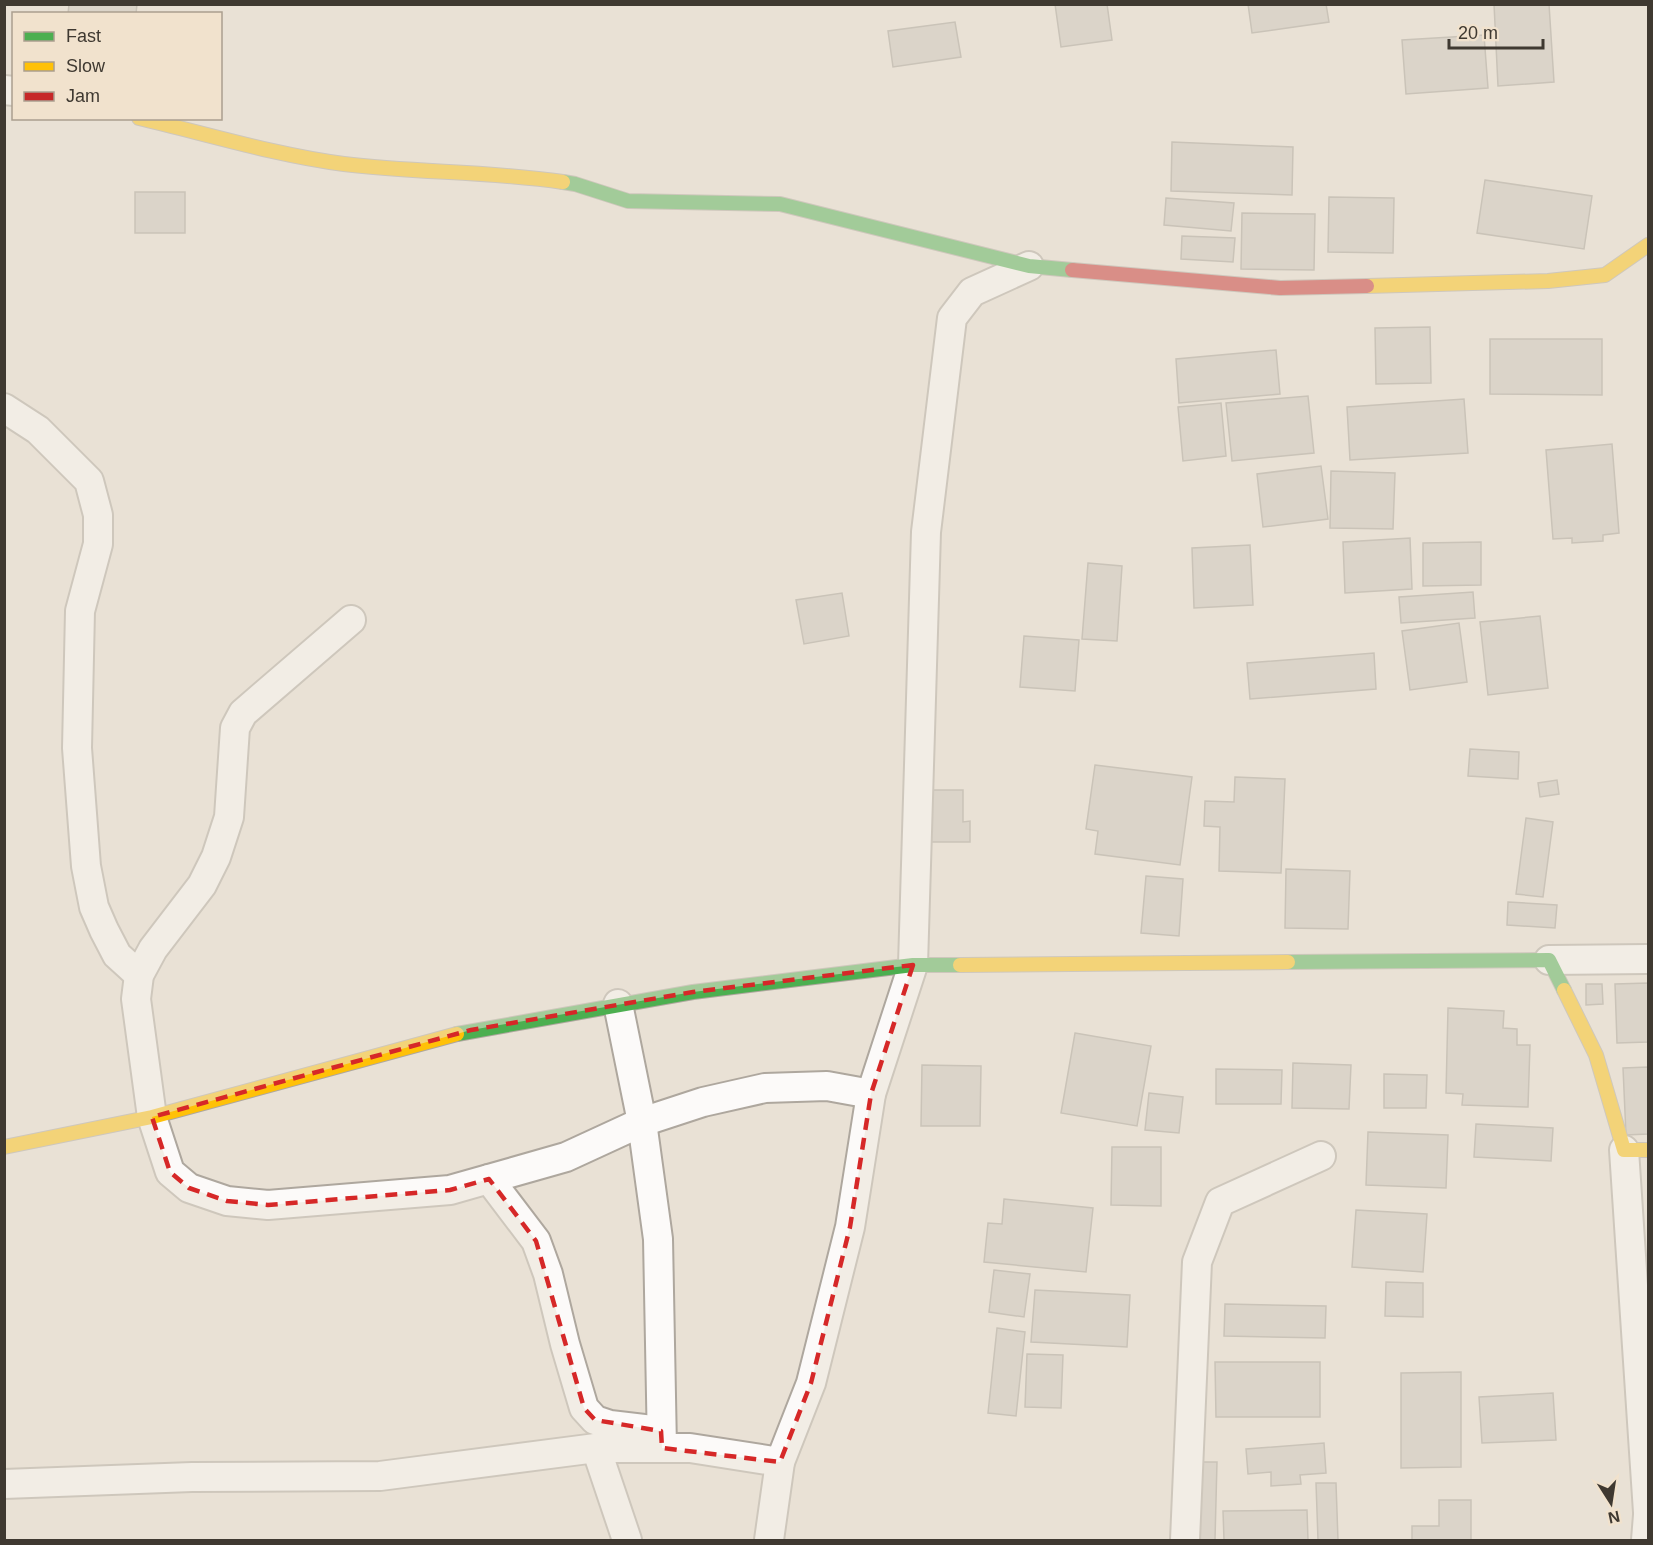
<svg xmlns="http://www.w3.org/2000/svg" width="1653" height="1545" viewBox="0 0 1653 1545" font-family="Helvetica,sans-serif">
	<style>
		.building { fill: #c9c3ba; stroke: #a49e95; stroke-width: 1.5 }
		.lines { fill: none; stroke-linecap: round; stroke-linejoin: round }
		.street-casing { stroke: #aea79e; stroke-width: 32 }
		.fast-casing { stroke: #aea79e; stroke-width: 16 }
		.slow-casing { stroke: #aea79e; stroke-width: 16 }
		.jam-casing { stroke: #aea79e; stroke-width: 16 }
		.street { stroke: #fcfaf9; stroke-width: 28 }
		.fast { stroke: #4caf50; stroke-width: 14 }
		.slow { stroke: #ffc107; stroke-width: 14 }
		.jam { stroke: #c62828; stroke-width: 14 }
		.marked { fill: none; stroke: #d62828; stroke-width: 4.5; stroke-dasharray: 12 8; stroke-linejoin: round }
	</style>
	<rect width="100%" height="100%" fill="#e9e1d5"/>
	<g class="building">
		<polygon points="69,4 137,4 136,14 68,14"/>
		<polygon points="1055,4 1107,4 1112,40 1061,47"/>
		<polygon points="1248,4 1326,4 1329,22 1252,33"/>
		<polygon points="1494,4 1549,4 1554,82 1498,86"/>
		<polygon points="955,22 961,57 893,67 888,31"/>
		<polygon points="1484,35 1488,88 1406,94 1402,40"/>
		<polygon points="1172,142 1293,147 1292,195 1171,191"/>
		<polygon points="1485,180 1592,196 1584,249 1477,233"/>
		<rect x="135" y="192" width="50" height="41"/>
		<polygon points="1329,197 1394,198 1393,253 1328,252"/>
		<polygon points="1166,198 1234,203 1231,231 1164,225"/>
		<polygon points="1242,213 1315,214 1314,270 1241,269"/>
		<polygon points="1182,236 1235,238 1233,262 1181,259"/>
		<polygon points="1430,327 1431,383 1376,384 1375,328"/>
		<polygon points="1490,339 1602,339 1602,395 1490,394"/>
		<polygon points="1276,350 1280,394 1179,403 1176,359"/>
		<polygon points="1308,396 1314,453 1232,461 1226,403"/>
		<polygon points="1464,399 1468,453 1350,460 1347,407"/>
		<polygon points="1221,403 1226,456 1183,461 1178,407"/>
		<polygon points="1612,444 1619,533 1603,535 1603,541 1572,543 1572,538 1553,539 1546,450"/>
		<polygon points="1321,466 1328,519 1263,527 1257,474"/>
		<polygon points="1331,471 1395,473 1393,529 1330,528"/>
		<polygon points="1410,538 1412,589 1345,593 1343,542"/>
		<polygon points="1481,542 1481,585 1423,586 1423,543"/>
		<polygon points="1250,545 1253,605 1194,608 1192,548"/>
		<polygon points="1088,563 1122,566 1117,641 1082,639"/>
		<polygon points="1473,592 1475,618 1401,623 1399,597"/>
		<polygon points="842,593 849,636 804,644 796,600"/>
		<polygon points="1540,616 1548,688 1488,695 1480,622"/>
		<polygon points="1459,623 1467,682 1410,690 1402,631"/>
		<polygon points="1024,636 1079,640 1075,691 1020,687"/>
		<polygon points="1374,653 1376,689 1250,699 1247,663"/>
		<polygon points="1470,749 1519,752 1518,779 1468,776"/>
		<polygon points="1095,765 1192,777 1180,865 1095,854 1098,831 1086,829"/>
		<polygon points="1235,777 1285,779 1281,873 1219,871 1220,827 1204,826 1205,801 1234,802"/>
		<polygon points="1557,780 1559,794 1540,797 1538,783"/>
		<polygon points="927,790 963,790 963,822 970,821 970,842 927,842"/>
		<polygon points="1526,818 1553,822 1543,897 1516,894"/>
		<polygon points="1286,869 1350,871 1348,929 1285,928"/>
		<polygon points="1146,876 1183,879 1179,936 1141,933"/>
		<polygon points="1508,902 1557,905 1555,928 1507,925"/>
		<polygon points="1648,983 1648,1042 1617,1043 1615,984"/>
		<polygon points="1586,984 1602,984 1603,1004 1586,1005"/>
		<polygon points="1448,1008 1504,1011 1503,1028 1517,1029 1517,1045 1530,1045 1528,1107 1462,1105 1463,1094 1446,1093"/>
		<polygon points="1075,1033 1151,1046 1137,1126 1061,1113"/>
		<polygon points="1293,1063 1351,1065 1349,1109 1292,1108"/>
		<polygon points="922,1065 981,1066 980,1126 921,1126"/>
		<polygon points="1648,1067 1648,1134 1626,1135 1623,1068"/>
		<polygon points="1216,1069 1282,1070 1281,1104 1216,1104"/>
		<polygon points="1384,1074 1427,1075 1426,1108 1384,1108"/>
		<polygon points="1149,1093 1183,1097 1179,1133 1145,1130"/>
		<polygon points="1476,1124 1553,1128 1551,1161 1474,1157"/>
		<polygon points="1368,1132 1448,1135 1446,1188 1366,1185"/>
		<polygon points="1112,1147 1161,1147 1161,1206 1111,1205"/>
		<polygon points="1004,1199 1093,1208 1086,1272 984,1262 988,1223 1002,1224"/>
		<polygon points="1356,1210 1427,1214 1423,1272 1352,1267"/>
		<polygon points="994,1270 1030,1274 1024,1317 989,1312"/>
		<polygon points="1386,1282 1423,1283 1423,1317 1385,1316"/>
		<polygon points="1035,1290 1130,1295 1127,1347 1031,1342"/>
		<polygon points="1225,1304 1326,1306 1325,1338 1224,1336"/>
		<polygon points="997,1328 1025,1332 1016,1416 988,1413"/>
		<polygon points="1027,1354 1063,1355 1061,1408 1025,1407"/>
		<polygon points="1215,1362 1320,1362 1320,1417 1216,1417"/>
		<polygon points="1461,1372 1461,1467 1401,1468 1401,1373"/>
		<polygon points="1553,1393 1556,1440 1482,1443 1479,1397"/>
		<polygon points="1324,1443 1326,1473 1300,1475 1301,1484 1271,1486 1271,1472 1248,1474 1246,1449"/>
		<polygon points="1198,1462 1217,1462 1215,1540 1196,1540"/>
		<polygon points="1316,1483 1336,1483 1338,1540 1318,1540"/>
		<polygon points="1439,1500 1471,1500 1471,1540 1412,1540 1412,1526 1439,1526"/>
		<polygon points="1307,1510 1308,1540 1224,1540 1223,1511"/>
	</g>
	<g class="lines">
		<g class="street-casing">
			<g id="street">
				<polyline points="4,90 14,91"/>
				<polyline points="4,408 38,430 89,481 98,515 98,544 80,611 77,748 86,866 94,907 104,930 117,955 139,975"/>
				<polyline points="351,620 243,713 235,728 229,817 216,857 202,885 153,949 139,975 136,999 152,1117 170,1172 189,1188 227,1201 268,1205 450,1190 566,1157 642,1122 703,1102 765,1088 827,1086 871,1094"/>
				<polyline points="1549,960 1648,959"/>
				<polyline points="618,1004 642,1122 658,1239 662,1448"/>
				<polyline points="1624,1150 1648,1512"/>
				<polyline points="489,1179 536,1241 548,1274 565,1344 584,1408 595,1420 610,1425 661,1431"/>
				<polyline points="596,1448 627,1540"/>
				<polyline points="4,1484 192,1477 380,1476 596,1448 690,1448 780,1462"/>
				<polyline points="769,1540 780,1462 811,1383 850,1227 871,1094 913,965 926,532 952,318 972,292 1029,266"/>
				<polyline points="1185,1540 1197,1262 1220,1202 1321,1156"/>
				<polyline points="1646,1540 1648,1515"/>
			</g>
		</g>
		<g class="fast-casing">
			<g id="fast">
				<polyline points="563,182 575,184 628,201 780,204 1029,266 1072,270"/>
				<polyline points="1288,962 1549,960 1564,990"/>
				<polyline points="457,1034 693,992 913,965 960,965"/>
			</g>
		</g>
		<g class="slow-casing">
			<g id="slow">
				<path d="M139 118C207 134 275 155 344 164 417 173 490 171 563 182"/>
				<polyline points="1367,286 1548,281 1605,275 1648,245"/>
				<polyline points="960,965 1288,962"/>
				<polyline points="1564,990 1596,1055 1624,1150 1648,1150"/>
				<polyline points="4,1147 152,1117 457,1034"/>
			</g>
		</g>
		<g class="jam-casing">
			<polyline id="jam" points="1072,270 1280,288 1367,286"/>
		</g>
		<use href="#street" class="street"/>
		<use href="#fast" class="fast"/>
		<use href="#slow" class="slow"/>
		<use href="#jam" class="jam"/>
	</g>
	<path d="M0 0H1653V1545H0ZM913 965 871 1094 850 1227 811 1383 780 1462 662 1448 661 1431 595 1420 584 1408 536 1241 489 1179 450 1190 268 1205 227 1201 189 1188 170 1172 152 1117 471 1030 693 992Z" fill="#e9e1d5" fill-opacity=".55" fill-rule="evenodd"/>
	<path class="marked" d="M913 965 871 1094 850 1227 811 1383 780 1462 662 1448 661 1431 595 1420 584 1408 536 1241 489 1179 450 1190 268 1205 227 1201 189 1188 170 1172 152 1117 471 1030 693 992Z"/>
	<rect width="1653" height="1545" fill="none" stroke="#3f3931" stroke-width="12"/>
	<rect x="12" y="12" width="210" height="108" fill="#f1e2cd" stroke="#aa9e8f" stroke-width="1.5"/>
	<rect x="24" y="32" width="30" height="9" fill="#4caf50" stroke="#aa9e8f" stroke-width="1.5"/>
	<text x="66" y="42" font-size="18" fill="#3f3931">Fast</text>
	<rect x="24" y="62" width="30" height="9" fill="#ffc107" stroke="#aa9e8f" stroke-width="1.5"/>
	<text x="66" y="72" font-size="18" fill="#3f3931">Slow</text>
	<rect x="24" y="92" width="30" height="9" fill="#c62828" stroke="#aa9e8f" stroke-width="1.5"/>
	<text x="66" y="102" font-size="18" fill="#3f3931">Jam</text>
	<g transform="translate(1611 1503) rotate(168)" stroke="#f1e2cd" stroke-width="4.5" paint-order="stroke">
	<path d="M0-4.5L10 22L0 15L-10 22Z" fill="#3f3931"/>
	<text y="-9" font-size="16" font-weight="bold" text-anchor="middle" fill="#3f3931">N</text>
	</g>
	<path d="M1449 39v9h94v-9" fill="none" stroke="#3f3931" stroke-width="3"/>
	<text x="1458" y="39" font-size="18" fill="#3f3931" stroke="#f1e2cd" stroke-width="4.5" paint-order="stroke">20 m</text>
</svg>
